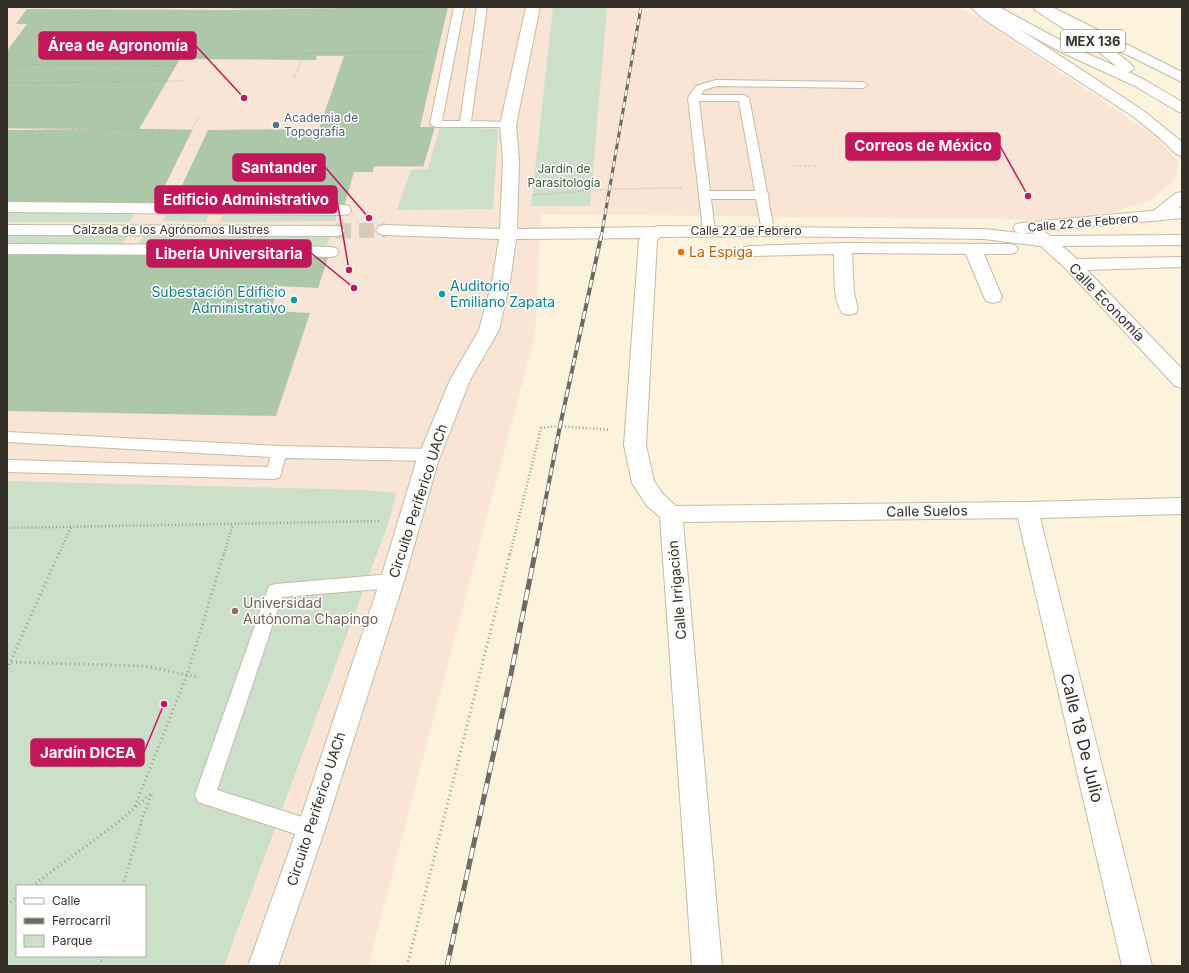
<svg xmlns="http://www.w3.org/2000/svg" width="1189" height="973" viewBox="0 0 1189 973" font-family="Inter,sans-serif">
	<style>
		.education { fill: #f8e5d5; fill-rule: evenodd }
		.green { fill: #ccdfc9; fill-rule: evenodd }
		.forest { fill: #adc7a9 }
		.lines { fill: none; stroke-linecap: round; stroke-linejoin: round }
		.street-tunnel { stroke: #d5cbb7; stroke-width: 15; stroke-dasharray: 15 8; stroke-linecap: butt }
		.lane-casing { stroke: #c5baa5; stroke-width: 2 }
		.street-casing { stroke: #c5baa5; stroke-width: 2 }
		.primary-casing { stroke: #c5baa5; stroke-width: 2 }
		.highway-casing { stroke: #c5baa5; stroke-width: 2 }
		.path-far2 { stroke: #a39b8a; stroke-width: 1.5; stroke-dasharray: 0.5 2; stroke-linecap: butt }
		.path-far1 { stroke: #a39b8a; stroke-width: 2.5; stroke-dasharray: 1 2.5; stroke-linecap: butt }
		.path { stroke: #a39b8a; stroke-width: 3; stroke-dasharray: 1 3.5; stroke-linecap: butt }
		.lane { fill: #fff; fill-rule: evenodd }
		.street { fill: #fff; fill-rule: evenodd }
		.primary { fill: #fff; fill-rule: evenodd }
		.highway { fill: #fff; fill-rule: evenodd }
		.rail-far2-casing { stroke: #706a5d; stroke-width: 3 }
		.rail-far1-casing { stroke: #706a5d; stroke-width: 4 }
		.rail-casing { stroke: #706a5d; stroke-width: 5 }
		.rail-far2 { stroke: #fff; stroke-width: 2; stroke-dasharray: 6; stroke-linecap: butt }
		.rail-far1 { stroke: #fff; stroke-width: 2.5; stroke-dasharray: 8; stroke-linecap: butt }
		.rail { stroke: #fff; stroke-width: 3.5; stroke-dasharray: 11; stroke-linecap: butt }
		.service-dot { fill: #5c6f8a; stroke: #fff; stroke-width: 1.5 }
		.food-dot { fill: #e8710a; stroke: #fff; stroke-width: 1.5 }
		.culture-dot { fill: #0f9aa8; stroke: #fff; stroke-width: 1.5 }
		.education-dot { fill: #8d6e63; stroke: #fff; stroke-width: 1.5 }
		.labels { text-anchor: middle; stroke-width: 3; stroke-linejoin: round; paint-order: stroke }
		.far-service-label { font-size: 12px; fill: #4e5e75; stroke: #fff; text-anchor: start }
		.far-park-label { font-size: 12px; fill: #385d32; stroke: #fff }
		.far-street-label { font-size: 12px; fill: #353027; stroke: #fff }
		.shield { fill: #fff; stroke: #726e68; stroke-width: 1 }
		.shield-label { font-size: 13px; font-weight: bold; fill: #353027 }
		.food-label { font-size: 14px; fill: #c56008; stroke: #fff; text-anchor: start }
		.culture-label { font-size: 14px; fill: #0d838f; stroke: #fff; text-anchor: start }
		.street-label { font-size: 14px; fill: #353027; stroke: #fff }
		.education-label { font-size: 14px; fill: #785e54; stroke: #fff; text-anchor: start }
		.near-street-label { font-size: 17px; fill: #353027; stroke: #fff }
		.leader { fill: none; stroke: #c2185b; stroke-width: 1.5 }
		.callout-dot { fill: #c2185b; stroke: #fff; stroke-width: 1.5 }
		.callout { fill: #c2185b; stroke: #c2185b; stroke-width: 1.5 }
		.callout-label { font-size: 15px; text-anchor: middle; font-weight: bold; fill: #fff }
	</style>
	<rect width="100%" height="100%" fill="#fdf2db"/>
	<path class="education" d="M7 7H957L979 18 1155 136 1179 162 1175 179 1151 200 1110 213 1065 220 541 214 535 335 368 966H7ZM17 886H145V956H17Z"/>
	<g class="green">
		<polygon points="220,7 393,7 241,10"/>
		<polygon points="553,7 607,7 590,206 531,206"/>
		<polygon points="440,127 498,129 493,209 397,210 411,170 428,169"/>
		<polygon points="7,211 135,212 130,222 7,222"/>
		<polygon points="338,212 335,221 220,222 224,213"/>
		<polygon points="167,213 209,213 206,222 163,221"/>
		<polygon points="7,235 129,235 121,245 7,245"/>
		<polygon points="143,237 330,237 326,247 138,246"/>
		<path d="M7 481 364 490 396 493 389 521 224 966H7ZM17 886H145V956H17Z"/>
	</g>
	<g class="forest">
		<polygon points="393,7 448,7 420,127 435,127 423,166 374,166 372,172 354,172 343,210 171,209 208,130 319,129 344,56 317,56 316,60 180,59 139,129 192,130 153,209 7,207 7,130 109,129 7,128 7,51 27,24 16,24 27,9 241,10"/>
		<polygon points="7,249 330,252 318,288 278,286 271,311 310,313 276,416 7,411"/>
	</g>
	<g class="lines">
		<polyline class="street-tunnel" points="336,231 385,230"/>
		<g class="lane-casing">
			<g id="lane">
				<polygon points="454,7 464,7 442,121 460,121 477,7 487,7 471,121 508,122 514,125 512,127 436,127 430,124"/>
				<path d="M716 80 863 82 868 85 863 88 717 86 704 90 701 95H744L749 98 767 192 769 195 768 197 774 231 772 234H764L762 231 756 199H711L715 231 713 234H705L703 231 688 98 696 86ZM699 101H739L755 191H710Z"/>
				<polygon points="7,432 279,446 430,449 436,451 438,455 436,459 430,461 285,458 280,477 274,479 7,472 7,460 268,467 270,457 7,442"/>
				<polygon points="392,574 398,576 401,581 398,586 392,588 282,597 217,790 318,822 321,829 318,836 311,839 198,802 195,795 269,586 275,584"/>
			</g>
		</g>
		<g class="street-casing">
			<g id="street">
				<path d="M526 7H540L516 125 519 159 517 229 654 227 659 226 984 229 1020 233 1016 232 1013 228 1016 224 1022 223 1182 208V218L1043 231 1051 236 1182 235V245L1062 246 1077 259 1182 257V267L1087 270 1182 369V388L1175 386 1066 269 1041 246 984 239 768 236 660 237 657 240 646 445 654 481 663 494 676 506 1027 502 1182 498V514L1040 518 1152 966H1122L1018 518 683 522 722 966H692L660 517 647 506 632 483 624 445 639 240 641 238 516 239 510 282 499 330 470 380 438 462 404 581 325 829 278 966H248L297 829 380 581 416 462 450 380 479 330 492 282 499 239 385 235 379 234 376 230 379 226 385 225 500 229 503 159 500 125ZM1035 232 1033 234 1023 233 1037 232Z"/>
				<polygon points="7,202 343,205 349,206 351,210 349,214 343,215 7,212"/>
				<polygon points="7,225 336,226 342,227 345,231 342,235 336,236 7,235"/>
				<path d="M843 243 1009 244 1015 245 1018 249 1015 253 1009 254H984L1002 297 1000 301 993 303 986 301 984 297 966 254 852 253 854 293 858 309 856 313 849 315 842 313C832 297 835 272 834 254L750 256 744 255 741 251 744 247 750 246Z"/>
				<polygon points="7,244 268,245 330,247 336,248 339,252 336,256 330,257 268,255 7,254"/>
			</g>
		</g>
		<g class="primary-casing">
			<g id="primary">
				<polygon points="971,7 986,7 1144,111 1182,142 1182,156 1176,154 1162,140 1134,117 982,18"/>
				<polygon points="1035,7 1052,7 1182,72 1182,82 1037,10"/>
				<path d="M1182 192V205C1173 213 1165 223 1152 220L1149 216 1152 212 1176 193Z"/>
			</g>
		</g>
		<g class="highway-casing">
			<polygon id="highway" points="982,7 999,7 1073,47 1117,67 1099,52 1035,10 1033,7 1049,7 1109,46 1132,65 1134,68 1132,71 1128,72 1145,80 1182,102 1182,113 1177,111 1135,86 1063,53 984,10"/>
		</g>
		<g class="path-far2">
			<polyline points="7,64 176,66"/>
			<polyline points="294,78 305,53 429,52"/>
			<polyline points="7,83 184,81"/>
			<polyline points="7,128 192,130"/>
			<polyline points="793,166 817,166"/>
			<polyline points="372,172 374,166 423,166 430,142"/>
			<polyline points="163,188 200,114"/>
			<polyline points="533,195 610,189 682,188"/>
		</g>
		<g class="path-far1">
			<polyline points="7,528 381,521"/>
			<polyline points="59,554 71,527"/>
			<polyline points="224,554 233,524"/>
			<polyline points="510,554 541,428 560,426 609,430"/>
		</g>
		<g class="path">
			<polyline points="7,662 145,666 197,677"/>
			<polyline points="7,669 59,553"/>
			<polyline points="135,806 187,675 224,553"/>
			<polyline points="32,886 117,823 153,792"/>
			<polyline points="123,886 143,816 152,793"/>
			<polyline points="7,905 17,897"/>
			<polyline points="100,966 103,956"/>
			<polyline points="407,966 510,553"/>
		</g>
		<use href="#lane" class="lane"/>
		<use href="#street" class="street"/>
		<use href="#primary" class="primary"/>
		<use href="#highway" class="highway"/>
		<g class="rail-far2-casing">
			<polyline id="rail-far2" points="601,238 641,7"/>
		</g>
		<g class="rail-far1-casing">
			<polyline id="rail-far1" points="535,554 560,426 601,237"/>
		</g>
		<g class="rail-casing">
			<polyline id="rail" points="447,966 511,674 535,553"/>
		</g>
		<use href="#rail-far2" class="rail-far2"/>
		<use href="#rail-far1" class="rail-far1"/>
		<use href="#rail" class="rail"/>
	</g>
	<circle class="service-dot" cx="276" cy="125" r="4"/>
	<circle class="food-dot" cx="681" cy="252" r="4"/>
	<g class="culture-dot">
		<circle cx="442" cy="294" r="4"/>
		<circle cx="294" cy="300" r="4"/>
	</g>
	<circle class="education-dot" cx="235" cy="611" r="4"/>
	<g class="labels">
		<g class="far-service-label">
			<text x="284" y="122">Academia de<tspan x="284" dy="14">Topografía</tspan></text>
		</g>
		<g class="far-park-label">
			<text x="564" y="173">Jardín de<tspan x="564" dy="14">Parasitología</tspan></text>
		</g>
		<g class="far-street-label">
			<text transform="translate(1083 223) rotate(-5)" y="4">Calle 22 de Febrero</text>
			<text x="171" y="234">Calzada de los Agrónomos Ilustres</text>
			<text x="746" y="235">Calle 22 de Febrero</text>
		</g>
		<rect class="shield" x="1061" y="30" width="64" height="22" rx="3"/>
		<g class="shield-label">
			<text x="1093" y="46">MEX 136</text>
		</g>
		<g class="food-label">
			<text x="689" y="257">La Espiga</text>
		</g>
		<g class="culture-label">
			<text x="450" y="291">Auditorio<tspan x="450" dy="16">Emiliano Zapata</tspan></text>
			<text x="286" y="297" text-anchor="end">Subestación Edificio<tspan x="286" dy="16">Administrativo</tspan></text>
		</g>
		<g class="street-label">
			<text transform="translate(1107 302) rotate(46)" y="5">Calle Economía</text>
			<text transform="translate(418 501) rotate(-72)" y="5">Circuito Periferico UACh</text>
			<text transform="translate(927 511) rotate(-1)" y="5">Calle Suelos</text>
			<text transform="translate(677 590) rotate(-95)" y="5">Calle Irrigación</text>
			<text transform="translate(316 809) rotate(-72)" y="5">Circuito Periferico UACh</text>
		</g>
		<g class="education-label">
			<text x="243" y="608">Universidad<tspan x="243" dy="16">Autónoma Chapingo</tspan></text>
		</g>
		<g class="near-street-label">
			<text transform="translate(1082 738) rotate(76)" y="6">Calle 18 De Julio</text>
		</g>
	</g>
	<path class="leader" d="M244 98L196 46M1028 196L1000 146M369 218L325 167M349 270L337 200M354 288L311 253M164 704L144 752"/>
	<g class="callout-dot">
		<circle cx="244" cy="98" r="4"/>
		<circle cx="1028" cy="196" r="4"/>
		<circle cx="369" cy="218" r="4"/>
		<circle cx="349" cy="270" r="4"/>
		<circle cx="354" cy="288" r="4"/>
		<circle cx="164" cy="704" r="4"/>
	</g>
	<g class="callout">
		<rect x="39" y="32" width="157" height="27" rx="4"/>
		<rect x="846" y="133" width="154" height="27" rx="4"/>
		<rect x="233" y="154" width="92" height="27" rx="4"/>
		<rect x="155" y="186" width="182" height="27" rx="4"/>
		<rect x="147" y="240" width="164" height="27" rx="4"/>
		<rect x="31" y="739" width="113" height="27" rx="4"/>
	</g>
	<g class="callout-label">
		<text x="118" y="51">Área de Agronomía</text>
		<text x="923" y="151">Correos de México</text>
		<text x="279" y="173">Santander</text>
		<text x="246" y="205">Edificio Administrativo</text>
		<text x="229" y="259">Libería Universitaria</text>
		<text x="88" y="758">Jardín DICEA</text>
	</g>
	<rect width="1189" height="973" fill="none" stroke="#353027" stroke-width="16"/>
	<rect x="16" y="885" width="130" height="72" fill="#ffffff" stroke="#aeaca9"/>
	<rect x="24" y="898" width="20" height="6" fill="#ffffff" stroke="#aeaca9"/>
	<text x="52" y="905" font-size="12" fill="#353027">Calle</text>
	<rect x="24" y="918" width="20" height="6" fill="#706a5d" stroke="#aeaca9"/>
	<text x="52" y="925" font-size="12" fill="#353027">Ferrocarril</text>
	<rect x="24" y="935" width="20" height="12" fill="#ccdfc9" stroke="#aeaca9"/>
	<text x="52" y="945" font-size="12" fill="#353027">Parque</text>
</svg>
